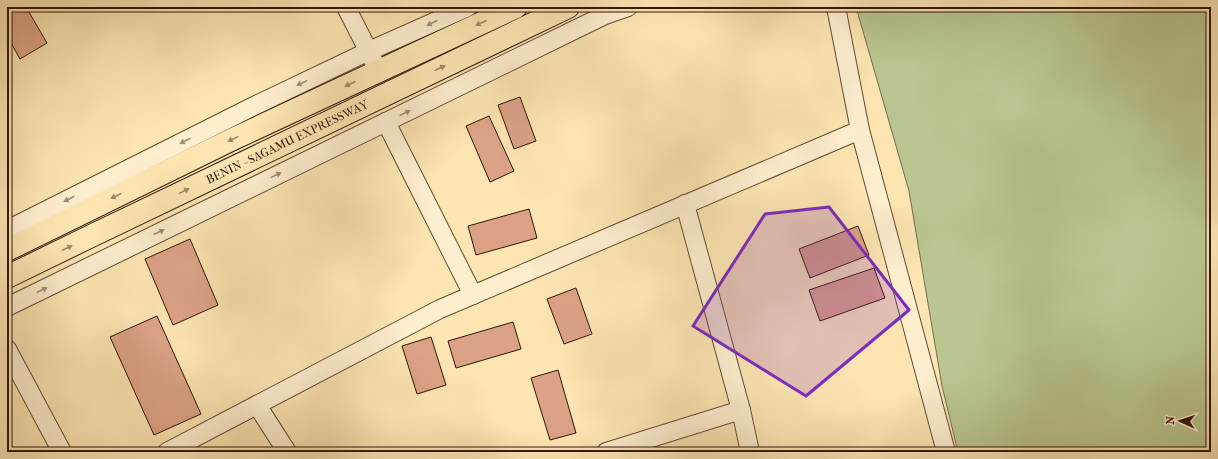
<svg xmlns="http://www.w3.org/2000/svg" width="1218" height="459" viewBox="0 0 1218 459" font-family="'IM FELL French Canon',serif">
	<style>
		.green { fill: #b9c691; stroke: #746e4a }
		.building { fill: #dca286; stroke: #301604 }
		.lines { fill: none; stroke-linecap: round; stroke-linejoin: round }
		.street-casing { stroke: #634a30; stroke-width: 20 }
		.highway-casing { stroke: #301604; stroke-width: 24 }
		.street { stroke: #fdeece; stroke-width: 18 }
		.highway { stroke: #fce5b3; stroke-width: 22 }
		.oneway { fill: #a18d73 }
		.oneway2 { fill: #a08864 }
		.marked { fill: #7b2cbf; fill-opacity: 0.2; stroke: #7b2cbf; stroke-width: 3; stroke-linejoin: round }
		.labels { text-anchor: middle; stroke-width: 4; stroke-linejoin: round; paint-order: stroke }
		.street-label { font-size: 12px; fill: #301604; stroke: #fdeece }
	</style>
	<rect width="100%" height="100%" fill="#fce5b3"/>
	<filter id="stains"><feTurbulence type="fractalNoise" baseFrequency=".005" numOctaves="4"/><feColorMatrix values="0 0 0 0 .2 0 0 0 0 .09 0 0 0 0 .02 0 0 0 .5 -.17"/></filter>
	<radialGradient id="worn" r=".72"><stop offset=".6" stop-color="#630" stop-opacity="0"/><stop offset="1" stop-color="#630" stop-opacity=".3"/></radialGradient>
	<polygon class="green" points="856,7 1211,7 1211,452 958,452 942,386 909,191"/>
	<g class="building">
		<polygon points="7,7 26,7 47,43 20,59 7,36"/>
		<polygon points="520,97 536,141 514,149 498,105"/>
		<polygon points="489,116 514,171 490,182 466,126"/>
		<polygon points="529,209 537,238 476,255 468,226"/>
		<polygon points="858,226 869,255 810,278 799,249"/>
		<polygon points="190,239 218,305 173,325 145,259"/>
		<polygon points="874,268 885,298 820,321 809,290"/>
		<polygon points="576,288 592,334 564,344 547,299"/>
		<polygon points="157,316 201,414 154,435 110,337"/>
		<polygon points="513,322 521,349 456,368 448,341"/>
		<polygon points="431,337 446,385 417,394 402,346"/>
		<polygon points="558,370 576,433 550,440 531,378"/>
	</g>
	<g class="lines">
		<g class="street-casing">
			<g id="street">
				<polyline points="346,7 374,62"/>
				<polyline points="836,7 860,130 946,452"/>
				<polyline points="386,122 473,295"/>
				<polyline points="685,204 741,410 750,452"/>
				<polyline points="7,230 252,107 369,51 468,7"/>
				<polyline points="7,307 605,15 628,7"/>
				<polyline points="7,349 62,452"/>
				<polyline points="257,405 287,452"/>
				<polyline points="167,452 440,309 860,130"/>
				<polyline points="606,452 741,410"/>
			</g>
		</g>
		<g class="highway-casing">
			<g id="highway">
				<polyline points="7,250 233,139 516,7"/>
				<path id="s1" d="M7 277 87 238 568 7"/>
			</g>
		</g>
		<use href="#street" class="street"/>
		<use href="#highway" class="highway"/>
	</g>
	<defs><path id="oneway-solid" d="M-6-.8H1V-3.2L6.5 0L1 3.2V.8H-6Z"/></defs>
	<g class="oneway">
		<use href="#oneway-solid" transform="translate(432 23) rotate(156)"/>
		<use href="#oneway-solid" transform="translate(302 83) rotate(154)"/>
		<use href="#oneway-solid" transform="translate(405 113) rotate(-26)"/>
		<use href="#oneway-solid" transform="translate(185 141) rotate(153)"/>
		<use href="#oneway-solid" transform="translate(276 175) rotate(-26)"/>
		<use href="#oneway-solid" transform="translate(69 199) rotate(153)"/>
		<use href="#oneway-solid" transform="translate(159 232) rotate(-26)"/>
		<use href="#oneway-solid" transform="translate(42 290) rotate(-26)"/>
	</g>
	<g class="oneway2">
		<use href="#oneway-solid" transform="translate(481 23) rotate(155)"/>
		<use href="#oneway-solid" transform="translate(440 68) rotate(-26)"/>
		<use href="#oneway-solid" transform="translate(350 84) rotate(155)"/>
		<use href="#oneway-solid" transform="translate(233 139) rotate(154)"/>
		<use href="#oneway-solid" transform="translate(184 191) rotate(-26)"/>
		<use href="#oneway-solid" transform="translate(116 196) rotate(154)"/>
		<use href="#oneway-solid" transform="translate(67 248) rotate(-26)"/>
	</g>
	<path class="marked" d="M829 207 909 310 806 396 693 326 765 214Z"/>
	<g class="labels">
		<g class="street-label">
			<text dy="4" stroke="none"><textPath href="#s1" startOffset="311">BENIN - SAGAMU EXPRESSWAY</textPath></text>
		</g>
	</g>
	<rect width="1218" height="459" fill="none" stroke="#fce5b3" stroke-width="24"/>
	<rect x="8" y="8" width="1202" height="443" fill="none" stroke="#301604" stroke-width="2"/>
	<rect x="12" y="12" width="1194" height="435" fill="none" stroke="#301604"/>
	<g transform="translate(1180 421) rotate(273)" stroke="#fdeece" stroke-width="3" paint-order="stroke">
	<path d="M0-3L7 15L0 10L-7 15Z" fill="#301604"/>
	<text y="-6" font-size="11" font-weight="bold" text-anchor="middle" fill="#301604">N</text>
	</g>
	<rect width="100%" height="100%" filter="url(#stains)"/>
	<rect width="100%" height="100%" fill="url(#worn)"/>
</svg>
